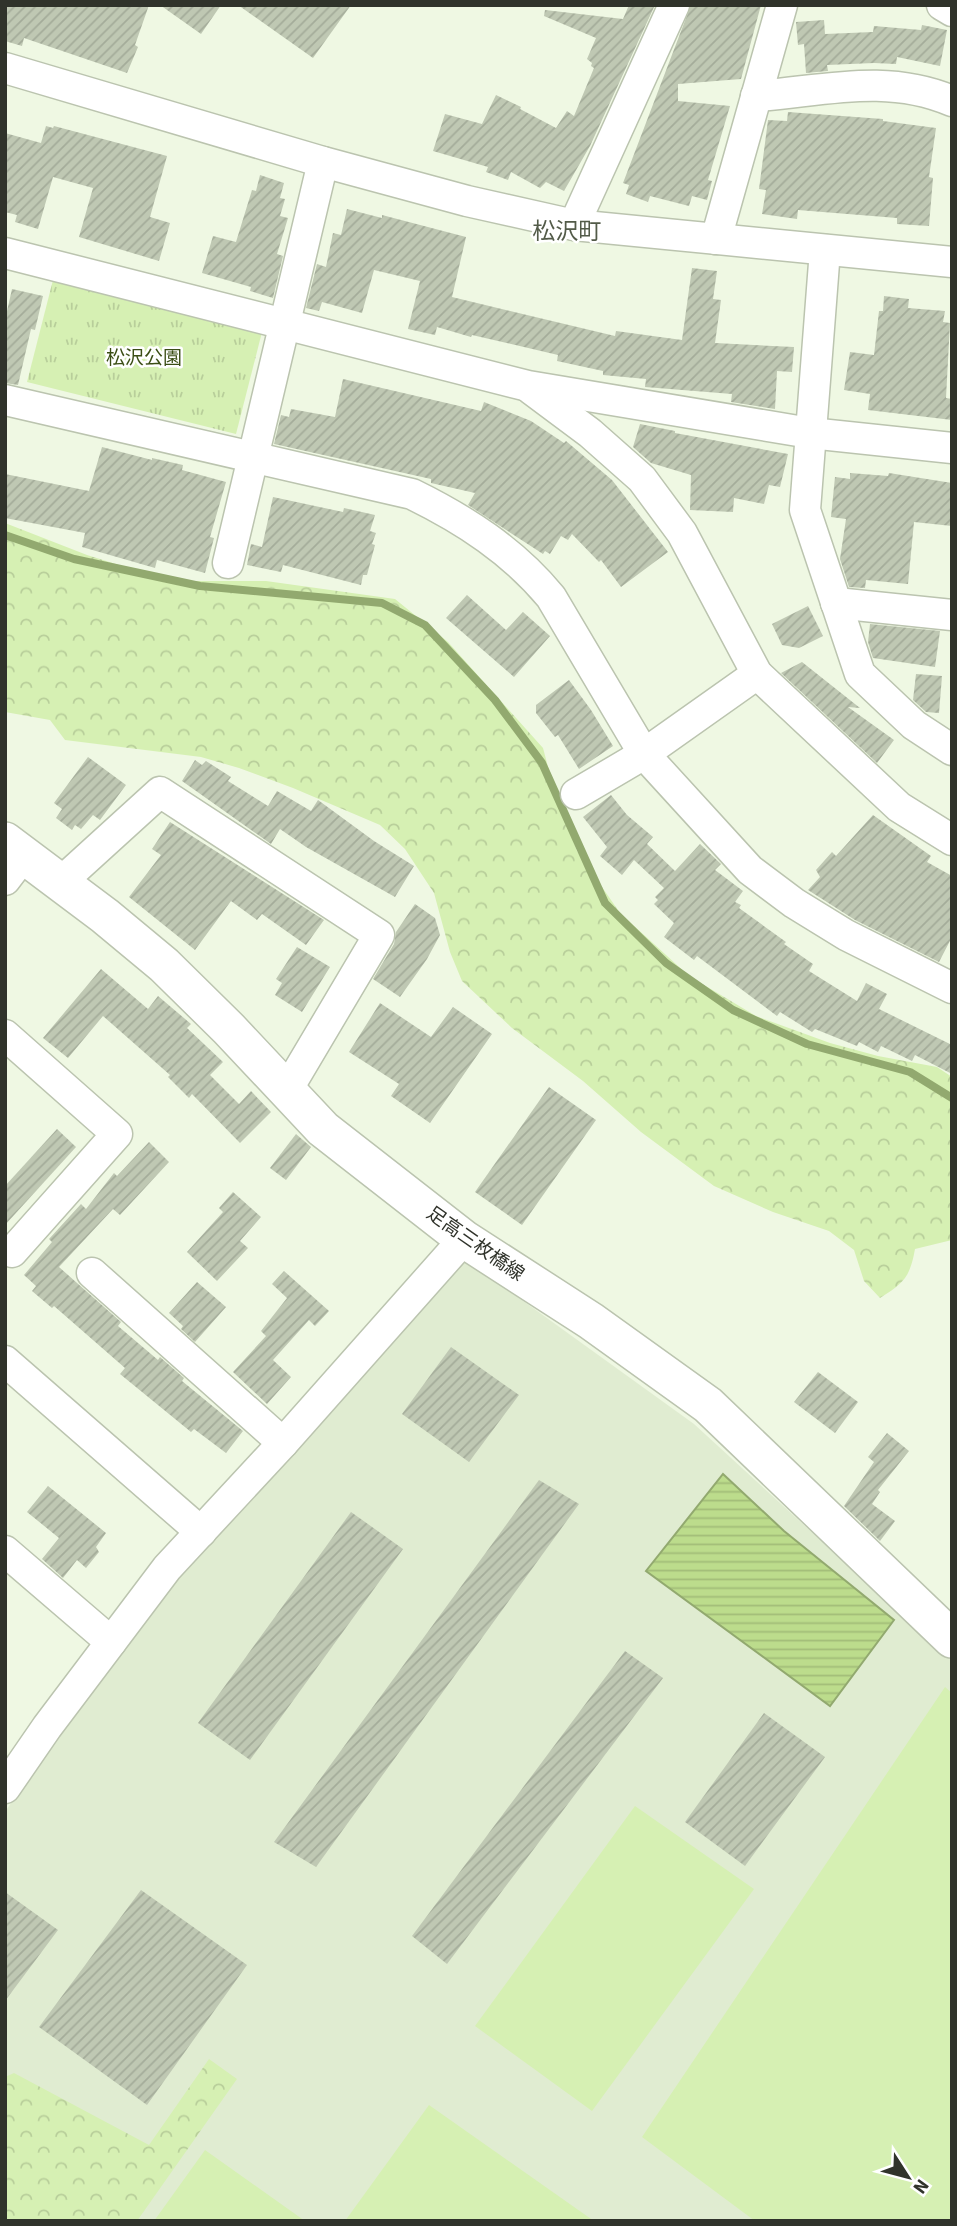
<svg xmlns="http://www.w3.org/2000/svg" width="957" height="2226" viewBox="0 0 957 2226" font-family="'Source Sans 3','Noto Sans JP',sans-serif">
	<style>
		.built { fill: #e0ecd1 }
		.grass { fill: url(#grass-tufts) }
		.forest { fill: url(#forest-crowns) }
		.garden { fill: #d6f0b3 }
		.water { fill: url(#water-rules); stroke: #92a96f; stroke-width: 2 }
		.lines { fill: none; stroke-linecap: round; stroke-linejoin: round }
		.stream { stroke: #92a96f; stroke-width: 8 }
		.building { fill: url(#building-hatch) }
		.minor-casing { stroke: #bbc4af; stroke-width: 33 }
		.major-casing { stroke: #bbc4af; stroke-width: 40 }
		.minor { stroke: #fff; stroke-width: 30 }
		.major { stroke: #fff; stroke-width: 37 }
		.labels { text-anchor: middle; stroke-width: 5; stroke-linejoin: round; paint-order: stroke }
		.park-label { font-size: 19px; fill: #3b4e15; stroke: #fff }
		.street-label { font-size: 19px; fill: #30332b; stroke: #fff }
		.quarter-label { font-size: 23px; fill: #535b49; stroke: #fff }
	</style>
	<defs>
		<pattern id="grass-tufts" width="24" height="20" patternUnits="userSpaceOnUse" patternTransform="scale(1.75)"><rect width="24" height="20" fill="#d6f0b3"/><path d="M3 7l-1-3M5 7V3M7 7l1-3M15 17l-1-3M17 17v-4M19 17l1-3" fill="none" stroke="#b8ce9a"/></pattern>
		<pattern id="forest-crowns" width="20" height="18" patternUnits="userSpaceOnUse" patternTransform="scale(1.75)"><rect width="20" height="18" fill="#d6f0b3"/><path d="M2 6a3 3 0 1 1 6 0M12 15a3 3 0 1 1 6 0" fill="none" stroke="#b8ce9a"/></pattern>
		<pattern id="water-rules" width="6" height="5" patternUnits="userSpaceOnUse" patternTransform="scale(1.75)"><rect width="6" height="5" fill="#bcdc8c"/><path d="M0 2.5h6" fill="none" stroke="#a2bd79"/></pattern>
		<pattern id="building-hatch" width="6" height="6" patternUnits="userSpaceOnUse" patternTransform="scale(1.75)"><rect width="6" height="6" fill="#bfc8b3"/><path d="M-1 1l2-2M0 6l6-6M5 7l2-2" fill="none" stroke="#a4ac9a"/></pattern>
	</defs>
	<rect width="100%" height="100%" fill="#eff8e3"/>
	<polygon class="built" points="465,1259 694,1424 952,1661 952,2221 5,2221 5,1812 63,1726 178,1575"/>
	<polygon class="grass" points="53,280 262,332 236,434 27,382"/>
	<g class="forest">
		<path d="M5 523 87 555 170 581H266L395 599 448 642 543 748 555 793 577 851 620 913 689 976 756 1016 830 1043 878 1056 937 1067 952 1077V1240L915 1249C910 1277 904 1283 880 1298L864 1281 854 1250 829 1231 773 1212 714 1186 641 1132 583 1081 512 1028 462 981 450 952 434 893 405 849 380 825 293 788 239 768 201 757 65 740 50 720 5 712Z"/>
		<polygon points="209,2059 237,2079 137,2221 5,2221 5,2077 14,2073 149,2145"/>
	</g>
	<g class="garden">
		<polygon points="945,1687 952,1693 952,2221 755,2221 642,2137"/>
		<polygon points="635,1806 754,1889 592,2111 475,2026"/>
		<polygon points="429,2105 594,2221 345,2221"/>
		<polygon points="205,2150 305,2221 154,2221"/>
	</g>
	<polygon class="water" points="723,1474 784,1531 894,1620 830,1706 646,1571"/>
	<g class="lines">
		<polyline class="stream" points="5,535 74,559 200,586 382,603 425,625 495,700 542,763 605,903 666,963 733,1010 807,1044 910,1072 952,1098"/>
	</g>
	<g class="building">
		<polygon points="5,5 149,5 135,45 138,47 127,73 24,38 22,46 5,41"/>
		<polygon points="160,5 221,5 201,34"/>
		<polygon points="238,5 351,5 313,58"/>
		<polygon points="629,5 655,5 590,146 564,191 546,182 540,188 511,172 508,180 486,172 488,167 433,151 445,114 482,124 496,95 521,107 520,109 556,128 567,111 574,116 594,68 591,66 592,63 587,59 596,38 544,16 545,10 623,19"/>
		<polygon points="691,5 761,5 741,79 678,84 678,101 730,106 708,180 712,181 707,200 692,196 689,206 650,196 648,202 626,194 629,185 623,183"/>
		<polygon points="824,20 825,34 873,32 874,26 921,30 922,25 947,30 940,66 897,57 896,64 874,63 827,65 828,71 806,73 804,44 798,45 796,22"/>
		<polygon points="788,112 883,119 883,121 936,128 929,177 933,178 929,226 897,224 897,218 798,210 797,219 762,214 766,190 759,189 768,120 787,121"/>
		<polygon points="46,126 53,128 54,126 167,156 150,217 170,223 159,261 79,237 93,188 53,177 38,229 15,222 17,215 5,212 5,133 41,143"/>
		<polygon points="260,175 284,183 280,198 285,199 280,216 288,218 277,254 283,256 273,298 250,291 251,287 202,273 213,236 236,242 252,190 256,191"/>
		<polygon points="347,209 382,218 382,215 466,237 452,297 615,336 616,331 682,340 692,268 717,271 713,299 721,300 715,343 794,347 792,372 777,371 775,409 731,402 732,394 645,387 646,379 603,375 603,371 557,361 558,355 472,335 471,337 437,327 435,335 408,329 420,281 374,270 362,313 322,302 319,311 306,308 317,264 326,267 333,233 341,235"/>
		<polygon points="12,289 43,296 35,330 31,329 18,385 5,383 5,320"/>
		<polygon points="884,296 909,299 908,308 945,311 943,322 950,323 946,398 952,399 952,420 868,410 870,394 844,390 850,352 874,355 879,311 883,311"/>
		<polygon points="343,379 481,411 484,402 531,421 564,443 566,441 612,480 668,552 621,587 601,560 599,562 572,534 568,540 561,536 550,554 545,551 543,554 468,505 475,493 431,483 431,479 274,444 281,415 289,417 291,409 335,417"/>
		<polygon points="640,424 675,431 675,433 788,454 780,487 769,485 764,504 734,498 733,512 690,510 691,475 651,463 633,447"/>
		<polygon points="102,447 152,460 152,458 183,465 182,470 226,482 210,537 214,538 205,573 157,560 155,568 82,547 85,533 5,518 5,474 89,491"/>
		<polygon points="850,473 888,476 889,473 952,483 952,526 914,522 908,584 866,580 865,588 849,587 840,559 846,519 831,517 835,477 850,479"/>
		<polygon points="273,497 343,512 344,508 375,515 370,531 376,533 372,544 375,545 367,575 363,575 361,585 283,565 281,572 247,565 251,544 262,547"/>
		<polygon points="467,595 506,630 523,612 550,636 514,677 446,618"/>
		<polygon points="808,606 823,636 799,648 782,645 772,624"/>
		<polygon points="870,624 940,631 935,667 873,658 868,642"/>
		<polygon points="802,662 860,708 848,707 894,740 877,763 781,673"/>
		<polygon points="916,674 942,676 939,713 926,712 913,700"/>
		<polygon points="569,680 591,710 613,746 579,769 558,735 555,737 536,713 536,705"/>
		<polygon points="88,757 126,785 100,820 93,815 81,829 75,825 72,830 56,818 62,809 54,803"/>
		<polygon points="195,760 202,765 206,761 231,777 228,781 268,806 277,791 311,811 318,800 374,841 414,866 395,897 306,847 280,829 271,844 182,781"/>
		<polygon points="611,795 627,815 653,837 647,844 675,871 700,844 721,864 715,870 743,891 735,902 741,905 739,908 786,942 784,944 813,964 809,971 857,1001 866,983 887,994 879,1009 952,1045 952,1074 915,1055 912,1061 881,1046 878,1052 859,1042 857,1046 815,1029 812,1032 780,1012 777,1016 697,956 694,960 664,937 674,923 654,904 658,900 655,897 664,888 634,860 622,875 600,856 607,847 583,817"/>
		<polygon points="873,815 931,856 927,862 952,876 952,937 939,962 855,920 808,890 820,877 816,870 832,852 836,856"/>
		<polygon points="170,822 324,920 306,945 262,914 257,920 231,901 195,950 129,897 161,855 152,849"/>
		<polygon points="415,904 435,918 440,935 427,959 400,997 373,979 394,944 396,932"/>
		<polygon points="297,947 330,967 302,1012 275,995 282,983 276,979"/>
		<polygon points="101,969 148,1009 158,996 191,1024 187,1028 223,1062 210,1075 239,1104 251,1091 271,1112 240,1143 192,1094 189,1098 168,1077 170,1075 103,1016 68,1058 43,1038"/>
		<polygon points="380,1003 431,1037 453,1007 492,1034 430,1123 391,1096 399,1084 349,1052"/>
		<polygon points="549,1087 596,1120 522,1225 475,1192"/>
		<polygon points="57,1129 76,1147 5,1225 5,1186"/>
		<polygon points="296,1134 311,1147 286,1180 270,1168"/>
		<polygon points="149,1142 169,1162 120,1215 113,1209 59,1267 121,1322 118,1326 158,1360 160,1357 184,1378 182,1381 243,1431 226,1453 194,1429 191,1432 120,1374 125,1368 54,1306 52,1308 32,1291 36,1286 24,1275 52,1242 49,1239 81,1204 86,1209 114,1173 117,1176"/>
		<polygon points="233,1192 261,1217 240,1241 248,1248 217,1281 187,1252 223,1212 219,1208"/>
		<polygon points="284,1271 329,1311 315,1326 309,1320 273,1360 291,1377 267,1404 233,1372 266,1336 261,1331 287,1298 272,1284"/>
		<polygon points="197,1282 226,1307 195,1342 181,1329 183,1326 169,1313"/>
		<polygon points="451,1347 519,1395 469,1462 402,1414"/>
		<polygon points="818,1372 858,1402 835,1433 794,1402"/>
		<polygon points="887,1433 909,1451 878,1490 880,1492 872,1504 895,1521 880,1541 844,1506 874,1462 868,1457"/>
		<polygon points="539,1480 579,1504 316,1867 274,1842"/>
		<polygon points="48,1486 106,1533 96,1547 99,1552 86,1568 77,1560 63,1578 42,1559 59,1538 27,1512"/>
		<polygon points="351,1512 403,1549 250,1760 198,1723"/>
		<polygon points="625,1651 663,1678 447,1964 412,1936"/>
		<polygon points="764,1713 825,1757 745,1866 685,1822"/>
		<polygon points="141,1890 247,1965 147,2105 39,2027"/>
		<polygon points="5,1892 58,1930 5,2001"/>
	</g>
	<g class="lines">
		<g class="minor-casing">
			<g id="minor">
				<polyline points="942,5 952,11"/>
				<polyline points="5,68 323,162 467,201 574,225 952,262"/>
				<path d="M756 96C824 91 886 73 952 101"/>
				<polyline points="574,225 674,5"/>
				<polyline points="716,239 782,5"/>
				<polyline points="825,250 805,510 860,674 914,725 952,750"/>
				<polyline points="5,253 528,386 810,433 952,448"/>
				<polyline points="531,389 590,433 642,479 682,533 757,674 899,807 952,840"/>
				<path d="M5 400 412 494C465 520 513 551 551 597L644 754 750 870 794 903 846 935 952 988"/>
				<polyline points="228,563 323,162"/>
				<polyline points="836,603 952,615"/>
				<polyline points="576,794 644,754 757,674"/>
				<polyline points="5,880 24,855"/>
				<polyline points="61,882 160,792 379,935 287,1090"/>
				<polyline points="5,1035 117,1134 12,1252"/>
				<polyline points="92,1273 283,1443"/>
				<polyline points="5,1361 201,1532"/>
				<polyline points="5,1551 111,1642"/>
				<polyline points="5,1788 47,1727 167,1568 283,1443 464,1239"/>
			</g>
		</g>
		<g class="major-casing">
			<polyline id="major" points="5,841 105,916 164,965 229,1029 323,1129 464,1239 591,1321 708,1405 952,1639"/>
		</g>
		<use href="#minor" class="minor"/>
		<use href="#major" class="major"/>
	</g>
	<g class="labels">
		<g class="park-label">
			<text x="144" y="364">松沢公園</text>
		</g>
		<g class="street-label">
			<text transform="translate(476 1243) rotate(35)" y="7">足高三枚橋線</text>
		</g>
		<g class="quarter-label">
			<text x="567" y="239">松沢町</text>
		</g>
	</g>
	<rect width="957" height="2226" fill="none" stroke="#30332b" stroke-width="14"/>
	<g transform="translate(908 2177) rotate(126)" stroke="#ffffff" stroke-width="5" paint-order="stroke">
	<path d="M0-5L12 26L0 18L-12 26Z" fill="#30332b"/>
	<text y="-10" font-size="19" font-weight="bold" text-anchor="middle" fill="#30332b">N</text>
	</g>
</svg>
